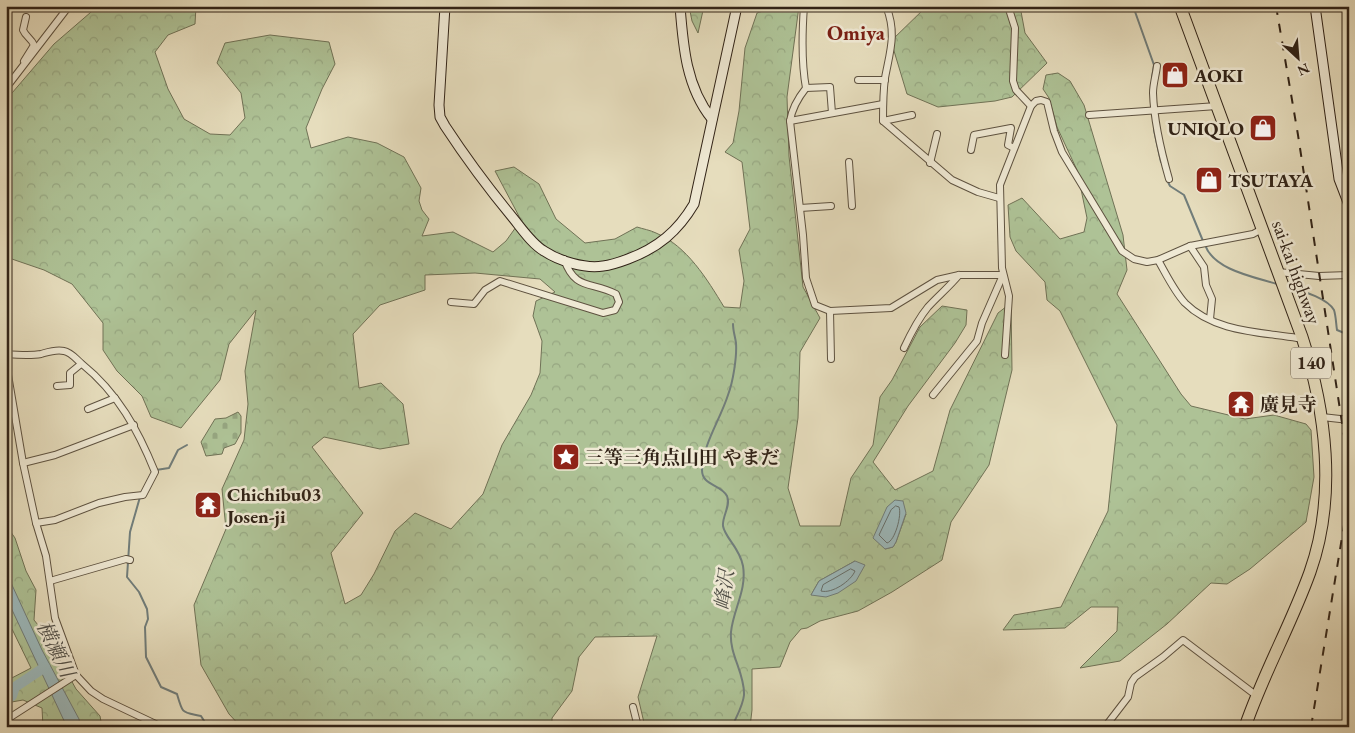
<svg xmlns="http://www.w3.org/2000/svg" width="1355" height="733" viewBox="0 0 1355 733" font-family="'EB Garamond','Noto Serif JP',serif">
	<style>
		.forest { fill: url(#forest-crowns); stroke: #707256; fill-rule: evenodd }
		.cemetery { fill: url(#cemetery-stones); stroke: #707256 }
		.water { fill: #9cb9bc; stroke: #717d7a }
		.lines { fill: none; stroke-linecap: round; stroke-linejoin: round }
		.shore { stroke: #666e6a; stroke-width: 1 }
		.stream { stroke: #717d7a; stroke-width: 2 }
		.river { stroke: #9cb9bc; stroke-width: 10 }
		.street-casing { stroke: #5e5240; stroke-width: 8 }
		.secondary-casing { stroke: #312317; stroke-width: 11 }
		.highway-casing { stroke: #312317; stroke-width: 13 }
		.street { stroke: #efe9d4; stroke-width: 6 }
		.secondary { stroke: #efe9d4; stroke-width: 9 }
		.highway { stroke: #e6ddbd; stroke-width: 11 }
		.rail { stroke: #312317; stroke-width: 2; stroke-dasharray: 9 9; stroke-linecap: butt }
		.labels { text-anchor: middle; stroke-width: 5; stroke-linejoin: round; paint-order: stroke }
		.shield { fill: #efe9d4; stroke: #6a5e50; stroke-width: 1 }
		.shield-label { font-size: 18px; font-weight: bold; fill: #312317 }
		.poi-label { font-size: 19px; font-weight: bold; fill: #312317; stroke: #efe9d4; text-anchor: start }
		.street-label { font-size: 19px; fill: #312317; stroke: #efe9d4 }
		.water-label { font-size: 20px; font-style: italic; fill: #515049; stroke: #efe9d4 }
		.quarter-label { font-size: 21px; font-weight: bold; fill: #7a1f14; stroke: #efe9d4 }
	</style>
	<defs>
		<pattern id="forest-crowns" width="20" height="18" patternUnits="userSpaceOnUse" patternTransform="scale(1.25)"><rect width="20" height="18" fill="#aec296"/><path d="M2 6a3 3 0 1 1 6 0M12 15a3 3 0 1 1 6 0" fill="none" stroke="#96a681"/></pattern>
		<pattern id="cemetery-stones" width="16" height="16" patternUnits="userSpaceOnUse" patternTransform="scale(1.25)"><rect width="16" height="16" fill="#aec296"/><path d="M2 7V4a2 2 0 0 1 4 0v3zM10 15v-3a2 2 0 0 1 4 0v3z" fill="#96a681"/></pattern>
	</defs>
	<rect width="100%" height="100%" fill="#e6ddbd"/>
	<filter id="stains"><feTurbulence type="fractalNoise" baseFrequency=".004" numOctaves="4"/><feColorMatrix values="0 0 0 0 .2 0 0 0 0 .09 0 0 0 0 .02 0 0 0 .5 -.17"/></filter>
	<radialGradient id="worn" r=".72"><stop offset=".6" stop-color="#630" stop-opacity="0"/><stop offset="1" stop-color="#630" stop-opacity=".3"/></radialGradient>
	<g class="forest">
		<path d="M98 6H196L195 24 168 35 155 52 168 89 184 119 210 134 230 135 245 118 241 93 217 63 225 43 270 35 329 42 335 64 322 89 306 128 311 148 348 137 377 143 404 157 421 188 419 201 422 210 429 219 422 236 453 232 493 252 506 241 521 220 495 171 514 167 539 184 556 219 585 243 615 239 637 227C643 229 650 230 656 233 687 246 707 279 724 307L740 308 744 281 739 250 750 229 742 162 725 152 733 143 739 111 745 48 757 13 766 10V6H799L787 97 789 156 803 287 820 318 800 352 798 418 788 488 800 526H840L851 478 873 445 880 397 892 380 920 327 942 306 967 310 966 325 955 343 908 406 873 462 895 490 933 471 950 410 998 313 1011 303 1012 370 989 465 951 522 942 560 892 592 858 611 820 621 807 628 801 629 790 642 780 667 752 669V710L750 727H645L638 697 657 636 595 637 579 657 572 691 552 718V727H241L229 714 201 665 194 605 226 529 222 489 244 440 248 404 245 371 256 310 229 344 220 380 181 428 151 417 142 396 117 371 103 350V323L72 284 44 270 6 257V100L54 44ZM475 273 540 279 555 292 536 301 533 316 542 341 540 373 531 395 502 445 483 494 451 529 415 513 395 531 374 574 361 595 345 604 331 553 363 513 312 447 324 437 380 449 409 444 403 404 381 383 359 388 353 334 380 305 425 290V275ZM906 514 896 542 893 547 885 549ZM855 561 811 595 819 581Z"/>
		<polygon points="689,6 704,6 698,33 692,21"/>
		<polygon points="927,6 1020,6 1025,33 1047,63 1012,97 995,101 938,107 907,94 891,41"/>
		<polygon points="1058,73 1070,81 1084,105 1123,235 1127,270 1117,294 1181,394 1191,406 1245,419 1274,415 1306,424 1311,430 1314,477 1306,522 1250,569 1227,584 1211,583 1167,624 1120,661 1080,668 1117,631 1118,607 1091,607 1065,628 1003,630 1014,615 1061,607 1108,511 1117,425 1060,311 1047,300 1045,282 1016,251 1010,237 1008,205 1022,198 1060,239 1084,232 1087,218 1077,170 1057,127 1049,98 1043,89 1046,75"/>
		<polygon points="6,525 15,538 26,571 36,590 34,620 46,635 76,689 100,716 102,727 43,727 42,708 23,700 6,703 6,681 31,668 12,629 6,623"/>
	</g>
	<polygon class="cemetery" points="238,412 241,416 241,433 235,444 224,448 222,454 206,456 201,442 215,419 226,418"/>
	<g class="water">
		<polygon points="895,500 903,501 906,513 896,542 893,547 885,549 873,538 887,507"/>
		<polygon points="855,561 865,565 856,581 838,593 826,597 811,595 819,581"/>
		<polygon points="6,572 42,650 79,719 80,727 67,727 6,597"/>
	</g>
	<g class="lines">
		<g class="shore">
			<path d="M896 506 899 507C902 515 895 541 887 543L879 535 891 510Z"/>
			<path d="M851 569 855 571C851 581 832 594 821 591L823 585Z"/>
		</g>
		<g class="stream">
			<polyline points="1133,6 1154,65 1152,78"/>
			<polyline points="1154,130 1161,162"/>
			<polyline points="1167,180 1170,186 1184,195 1203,241"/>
			<path d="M1205 245C1214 270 1254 277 1277 284"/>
			<path d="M1289 287C1302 291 1327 298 1334 310 1336 316 1336 324 1337 330L1349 335"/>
			<polyline points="156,470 169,468 178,450 187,445"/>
			<polyline points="145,486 152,472"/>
			<path d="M140 497 130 532 127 577 139 592 147 609 148 619 145 627 146 657 161 687 177 694C183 715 182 712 201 716L206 724 212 727"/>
			<path d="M732 727C736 717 743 706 744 695 745 673 729 655 731 632 733 610 747 590 743 566 740 548 725 538 723 526 722 516 731 506 727 496 721 484 702 486 702 470 703 444 720 420 728 395 733 382 737 357 736 343 735 336 733 331 733 324"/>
		</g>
		<polyline class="river" points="6,699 12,696 15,687 45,667"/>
		<g class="street-casing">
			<g id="street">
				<path d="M804 6C802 34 801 61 806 88 798 98 792 108 790 121L803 235 806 278 815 305 830 311 891 308 937 280 959 275H1003"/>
				<path d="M886 6C897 33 890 51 885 78 883 93 883 107 883 121L952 180 978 192 999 198"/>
				<polyline points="1008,6 1015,28 1013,81 1016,90 1031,106"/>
				<path d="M24 61 34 45C31 38 26 37 23 30L26 17"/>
				<path d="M1157 66C1156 75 1153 84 1153 93 1154 123 1161 151 1169 179"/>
				<polyline points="858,80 885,80"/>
				<polyline points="6,88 69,6"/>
				<polyline points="806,88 830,87 832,113"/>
				<polyline points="1089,115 1217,106"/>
				<polyline points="790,121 883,104"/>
				<polyline points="883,121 912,115"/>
				<polyline points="971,150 974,135 1011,128 1008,145 1014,148"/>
				<polyline points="849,162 852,206"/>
				<polyline points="930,163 937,134"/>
				<polyline points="800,208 831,206"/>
				<polyline points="1190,246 1204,267 1206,285 1212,299 1210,319"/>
				<path d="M1158 260C1166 274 1174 291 1185 303 1214 332 1260 332 1297 338L1302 337"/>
				<polyline points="1278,272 1319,276 1349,275"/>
				<path d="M451 302 474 304 485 290 500 281 603 313 615 310 619 302 616 294C591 281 575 291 564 259"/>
				<polyline points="830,311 831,359"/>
				<path d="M904 348C911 333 918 319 928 307 938 296 949 287 959 275"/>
				<path d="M6 354C18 355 30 356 41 354 48 352 56 349 64 351 71 352 77 360 82 364 118 393 138 430 155 472L143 495 125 497 99 503 55 520 36 523"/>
				<polyline points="1005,355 1009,296 1002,268 1000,185 1031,106 1036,101 1041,100 1047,102 1054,131 1062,152 1122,251 1134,259 1147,262 1158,260 1190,246 1253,234 1262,229"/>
				<polyline points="6,363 23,463 36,523 46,556 55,618 76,675 91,691 103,699 162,727"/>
				<polyline points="57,386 70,385 70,373 81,364"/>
				<polyline points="933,395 977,341 982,323 1003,275"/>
				<polyline points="88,409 115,398"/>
				<polyline points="1322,417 1349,420"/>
				<polyline points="23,463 55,455 134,425"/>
				<polyline points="50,581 126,559 130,560"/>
				<polyline points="633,707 638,727"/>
				<polyline points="6,720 76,675"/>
				<polyline points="1105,727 1128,697 1131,683 1135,677 1163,657 1183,640 1257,696"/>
			</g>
		</g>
		<g class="secondary-casing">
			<g id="secondary">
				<path d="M445 6 439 105 440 117 445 126C466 158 489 189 513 218 522 229 532 244 544 251 559 261 585 269 603 266 612 265 620 262 628 259 658 248 678 231 694 204L737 6"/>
				<path d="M680 6C683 45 686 87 712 119"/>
				<polyline points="1315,6 1339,179 1349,205"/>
			</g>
		</g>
		<g class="highway-casing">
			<path id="highway" d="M1180 6 1302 337C1326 411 1337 496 1310 572 1291 625 1263 674 1245 727"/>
		</g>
		<use href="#street" class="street"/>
		<use href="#secondary" class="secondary"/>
		<use href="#highway" class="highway"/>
		<polyline class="rail" points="1276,6 1298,135 1346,449 1347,482 1344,525 1311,727"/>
	</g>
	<defs>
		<g id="shop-square" transform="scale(1.4375)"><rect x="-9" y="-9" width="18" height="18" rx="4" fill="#8f2418" stroke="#efe9d4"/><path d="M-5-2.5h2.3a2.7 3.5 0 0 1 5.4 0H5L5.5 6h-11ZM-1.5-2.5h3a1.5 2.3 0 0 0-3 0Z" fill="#fff"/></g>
		<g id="temple-square" transform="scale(1.4375)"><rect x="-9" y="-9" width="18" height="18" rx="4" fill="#8f2418" stroke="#efe9d4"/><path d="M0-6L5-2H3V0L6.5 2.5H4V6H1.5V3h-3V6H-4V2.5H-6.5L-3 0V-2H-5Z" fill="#fff"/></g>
		<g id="sight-square" transform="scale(1.4375)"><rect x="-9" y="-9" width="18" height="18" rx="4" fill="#8f2418" stroke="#efe9d4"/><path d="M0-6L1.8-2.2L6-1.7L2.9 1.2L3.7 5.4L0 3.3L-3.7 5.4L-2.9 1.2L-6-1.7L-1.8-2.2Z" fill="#fff"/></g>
	</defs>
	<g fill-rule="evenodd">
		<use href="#shop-square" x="1175" y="75"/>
		<use href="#shop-square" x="1263" y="128"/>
		<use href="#shop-square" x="1209" y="180"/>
		<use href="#temple-square" x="1241" y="404"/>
		<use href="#sight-square" x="566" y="457"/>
		<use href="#temple-square" x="208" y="505"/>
	</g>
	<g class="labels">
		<rect class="shield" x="1291" y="347.5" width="40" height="31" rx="4"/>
		<g class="shield-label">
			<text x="1311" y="369">140</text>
		</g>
		<g class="poi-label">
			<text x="1194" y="82">AOKI</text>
			<text x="1244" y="135" text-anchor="end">UNIQLO</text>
			<text x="1228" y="187">TSUTAYA</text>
			<text x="1260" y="411">廣見寺</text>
			<text x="585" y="464">三等三角点山田 やまだ</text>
			<text x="227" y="501">Chichibu03<tspan x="227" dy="22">Josen-ji</tspan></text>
		</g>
		<g class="street-label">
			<text transform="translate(1297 272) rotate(70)" y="7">sai-kai highway</text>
		</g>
		<g class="water-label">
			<text transform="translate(724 590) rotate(-83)" y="7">峰沢</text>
			<text transform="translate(56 649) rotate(64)" y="7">横瀬川</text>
		</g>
		<g class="quarter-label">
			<text x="856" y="40">Omiya</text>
		</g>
	</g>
	<rect width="1355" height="733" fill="none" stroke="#e6ddbd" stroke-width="25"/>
	<rect x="8" y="8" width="1340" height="718" fill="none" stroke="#312317" stroke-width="2.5"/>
	<rect x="12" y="12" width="1330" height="708" fill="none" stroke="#312317"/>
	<g transform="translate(1298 58) rotate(154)" stroke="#efe9d4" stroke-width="4" paint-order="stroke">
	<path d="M0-4L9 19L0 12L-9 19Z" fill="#312317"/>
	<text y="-8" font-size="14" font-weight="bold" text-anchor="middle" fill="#312317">N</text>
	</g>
	<rect width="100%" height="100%" filter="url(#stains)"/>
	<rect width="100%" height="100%" fill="url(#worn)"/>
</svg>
